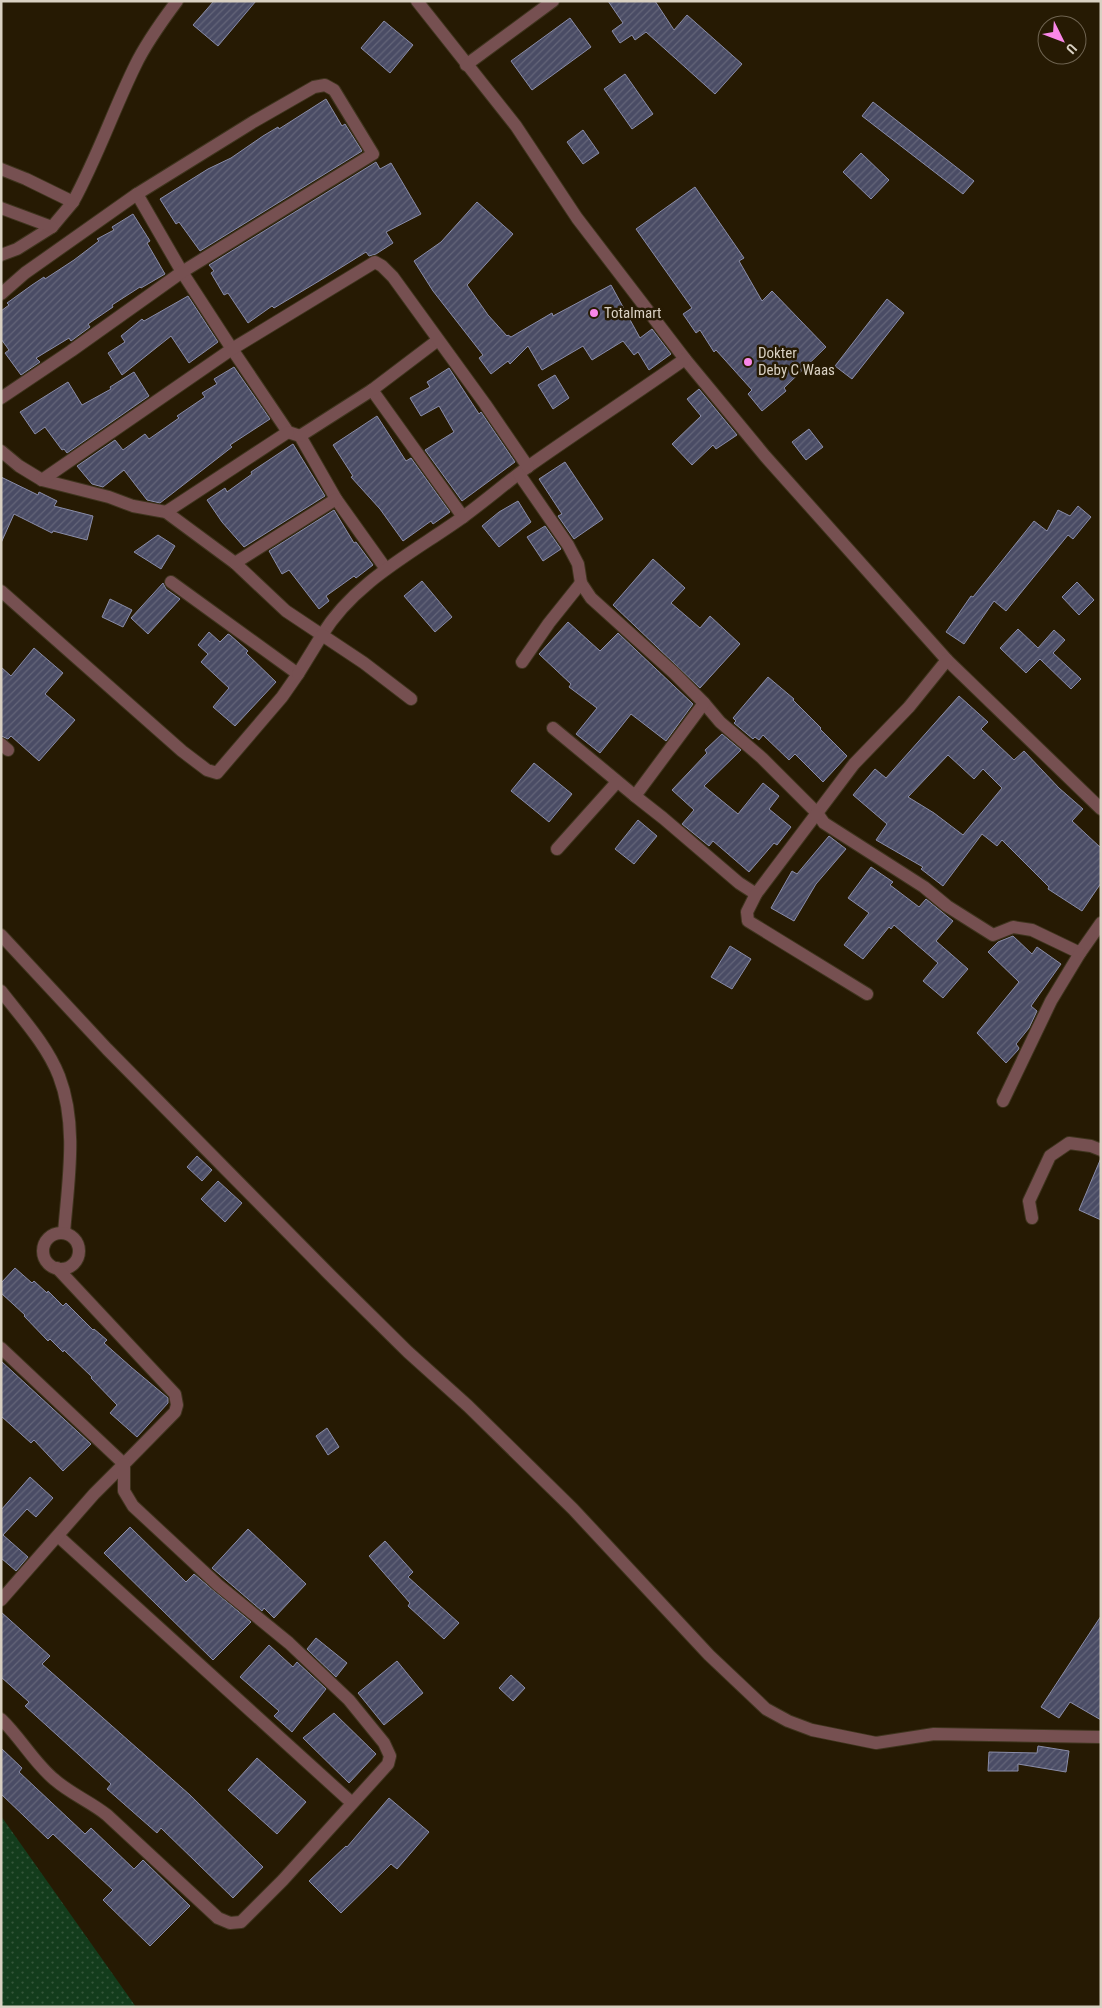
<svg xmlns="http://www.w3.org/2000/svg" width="1102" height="2008" viewBox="0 0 1102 2008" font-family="'Roboto Condensed',sans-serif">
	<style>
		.grass { fill: url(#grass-dots) }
		.building { fill: url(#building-hatch); stroke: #8a8da9; fill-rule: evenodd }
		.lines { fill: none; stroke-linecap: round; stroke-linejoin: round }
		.minor-casing { stroke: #3f341e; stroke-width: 14 }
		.minor { stroke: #765051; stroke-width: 12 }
		.poi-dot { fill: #f987e8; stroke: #261a03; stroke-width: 2 }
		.labels { text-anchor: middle; stroke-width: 5; stroke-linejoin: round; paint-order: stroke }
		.poi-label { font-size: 15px; fill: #d9d1c3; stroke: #261a03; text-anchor: start }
	</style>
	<defs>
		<pattern id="grass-dots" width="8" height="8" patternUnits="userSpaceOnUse" patternTransform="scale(1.25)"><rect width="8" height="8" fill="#133c1c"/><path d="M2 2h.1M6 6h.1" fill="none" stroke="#35573b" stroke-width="1.8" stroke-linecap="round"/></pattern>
		<pattern id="building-hatch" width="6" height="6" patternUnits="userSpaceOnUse" patternTransform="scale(1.25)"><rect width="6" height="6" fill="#4a4c65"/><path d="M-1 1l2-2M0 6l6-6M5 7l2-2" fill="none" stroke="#646579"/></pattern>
	</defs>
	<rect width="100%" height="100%" fill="#261a03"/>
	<polygon class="grass" points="1,1816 136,2007 1,2007"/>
	<g class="building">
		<polygon points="214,1 256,1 218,46 193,25"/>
		<polygon points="608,1 655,1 674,30 687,15 742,64 715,94 646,32 635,40 632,35 620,43 612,31 623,23"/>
		<polygon points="570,18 591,47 532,90 511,61"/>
		<polygon points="384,21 413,45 390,73 361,48"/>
		<polygon points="625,74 653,114 632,129 604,89"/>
		<polygon points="326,99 342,126 345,124 362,151 200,251 179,222 176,224 160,199 208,169 231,158 263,136 278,127 279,129"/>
		<polygon points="873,102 974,181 963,194 862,116"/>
		<polygon points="583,130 599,153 583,164 567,142"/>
		<polygon points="861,153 889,180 871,199 843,172"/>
		<polygon points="376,162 380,169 391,163 421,214 386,232 393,243 376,254 369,256 366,252 324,278 274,308 272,306 248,323 228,293 224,295 211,273 214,271 209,265"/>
		<polygon points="695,187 744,258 739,261 762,301 772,291 826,347 784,388 786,391 762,411 748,394 752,390 716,350 714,352 700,330 696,333 683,314 692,308 636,229"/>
		<polygon points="477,202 513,234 467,285 488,315 507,336 508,335 511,337 552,313 553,316 611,285 640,338 652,329 671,354 649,370 638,352 634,355 623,341 592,360 583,346 542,370 528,346 510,364 508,361 491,374 479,358 483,355 433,291 414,261 441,242"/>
		<polygon points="133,214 150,241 147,243 165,274 141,288 140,287 112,305 113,307 88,324 90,327 71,341 69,338 36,358 40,362 21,375 5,353 9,350 1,339 1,311 9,305 7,303 32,285 44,277 45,279 74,260 99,241 97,239 114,230 112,227"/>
		<polygon points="188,296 218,342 189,363 171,336 122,375 108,353 125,342 121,336 142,319 144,321"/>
		<polygon points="887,299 904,313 852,379 835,366"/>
		<polygon points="234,367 270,419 230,445 232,447 160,503 147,500 124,470 103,487 92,484 77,466 115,440 123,450 145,434 149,439 179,418 177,416 205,397 202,393 217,384 214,379"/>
		<polygon points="449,368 479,414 481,412 515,462 462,501 425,450 454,432 439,406 421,416 410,398 430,387 427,382"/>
		<polygon points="134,372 149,396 67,453 64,449 62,450 45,427 35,434 20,412 68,382 82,405 111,389 110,387"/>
		<polygon points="555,375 569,398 553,409 538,385"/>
		<polygon points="699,389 737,435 716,449 713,445 692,465 672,444 701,416 687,399"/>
		<polygon points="377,416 406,461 411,458 450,512 433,524 431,521 403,541 380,509 351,477 353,476 333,445"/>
		<polygon points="809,429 823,447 806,460 792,442"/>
		<polygon points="293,444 325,496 244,547 222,522 207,500 225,488 227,492 252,474 251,472"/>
		<polygon points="565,462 603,519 574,539 558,516 562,514 539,479"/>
		<polygon points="1,477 38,495 39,492 57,501 54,506 93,516 87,540 53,531 52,533 14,514 1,543"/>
		<polygon points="518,501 531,522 499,547 482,526 499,512"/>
		<polygon points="1078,506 1091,517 1073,539 1068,535 1006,611 994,601 964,644 946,632 971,596 973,597 1034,521 1047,531 1058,510 1070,516"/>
		<polygon points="334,510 354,543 356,542 373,565 356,578 354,576 326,596 329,601 319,609 289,570 282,574 269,551"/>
		<polygon points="545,526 561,549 543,561 527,537"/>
		<polygon points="158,535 175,546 161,569 134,552"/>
		<polygon points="653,559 685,588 671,603 700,628 710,616 740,644 700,688 613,605"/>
		<polygon points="422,581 452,617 435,632 404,596"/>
		<polygon points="1077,582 1094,600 1079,615 1062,597"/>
		<polygon points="163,583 166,589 180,599 148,634 131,618"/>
		<polygon points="110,599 132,610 123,627 102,617"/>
		<polygon points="568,622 600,651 618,633 693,704 666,741 631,714 600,753 576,734 597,708 569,687 571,684 539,654"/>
		<polygon points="1018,629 1038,648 1054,630 1065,640 1053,653 1081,679 1071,689 1040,659 1026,673 1000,648"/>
		<polygon points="209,632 220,642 228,634 230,635 248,651 246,653 276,682 235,726 213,707 229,688 201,662 208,654 198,645"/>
		<polygon points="34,648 63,673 45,694 75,720 39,761 11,736 8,739 1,736 1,667 11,676"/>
		<polygon points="768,677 794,699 793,700 821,728 820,729 847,756 823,782 795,754 789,760 763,735 759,740 755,737 753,739 734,723 736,721 733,718"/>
		<path d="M959 696 988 722 981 729 1014 760 1024 751 1059 788 1083 809 1072 821 1101 848V883L1082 911 1048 889 1049 887 1002 840 997 846 982 834 943 886 921 869 923 867 876 840 887 824 853 795 875 769 886 778ZM948 755 974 779 983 769 1002 788 963 835 934 813 908 797Z"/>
		<polygon points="722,734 741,750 704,786 738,814 763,783 779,796 769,809 791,827 777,845 774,843 749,872 713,841 709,846 682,824 694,810 672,790 707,753 705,750"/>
		<polygon points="534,763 572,794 549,822 511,791"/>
		<polygon points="638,820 657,836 634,864 615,849"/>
		<polygon points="829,836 846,849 816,884 794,921 771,908 792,871 797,874"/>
		<polygon points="871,867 893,882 890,885 919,907 926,899 953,921 936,941 968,969 943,998 923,981 938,963 894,925 891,929 889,927 863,959 844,945 869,913 848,898"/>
		<polygon points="1013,936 1032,954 1037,947 1061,964 1031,1006 1037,1011 1029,1028 1016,1044 1019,1048 1018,1050 1006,1063 977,1033 1019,982 988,952 998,942"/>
		<polygon points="730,946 751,959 732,989 711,977"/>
		<polygon points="197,1156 212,1170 202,1181 187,1167"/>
		<polygon points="1101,1158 1101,1220 1079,1210"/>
		<polygon points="218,1181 242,1203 225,1222 201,1199"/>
		<polygon points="15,1268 32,1283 34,1281 47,1293 48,1291 63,1306 66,1303 93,1330 94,1329 107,1340 104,1343 131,1367 168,1398 168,1403 137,1437 110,1413 117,1405 91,1378 92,1377 64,1350 63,1352 50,1339 48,1341 24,1316 25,1315 1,1293 1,1283"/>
		<polygon points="1,1361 91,1444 63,1471 34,1440 31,1443 1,1416"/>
		<polygon points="327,1428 339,1447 328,1455 316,1436"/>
		<polygon points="30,1477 53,1498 36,1517 27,1509 3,1535 28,1557 16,1571 1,1558 1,1510"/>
		<polygon points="130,1527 186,1582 194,1574 251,1622 213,1660 104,1553"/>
		<polygon points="248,1529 306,1584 274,1618 264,1608 262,1611 212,1568"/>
		<polygon points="385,1541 413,1572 408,1577 459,1623 444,1639 408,1606 410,1603 369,1556"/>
		<polygon points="1,1612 50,1656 42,1664 190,1795 263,1867 233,1898 161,1828 157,1833 107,1789 111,1784 25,1706 29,1702 1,1677"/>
		<polygon points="1101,1616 1101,1720 1070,1702 1059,1718 1041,1707"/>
		<polygon points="316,1638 347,1663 336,1677 307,1649"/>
		<polygon points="269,1645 293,1667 297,1662 326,1689 292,1732 274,1716 279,1711 240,1677"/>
		<polygon points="397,1661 423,1693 384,1725 358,1693"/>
		<polygon points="511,1675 525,1688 513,1701 499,1688"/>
		<polygon points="334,1713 376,1754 349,1783 303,1738"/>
		<polygon points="1038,1746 1069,1751 1066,1772 1018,1764 1018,1771 988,1771 989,1752 1037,1753"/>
		<polygon points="1,1748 22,1768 19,1772 85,1834 91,1828 134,1869 143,1860 190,1906 150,1946 103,1900 113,1890 53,1834 48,1839 1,1794"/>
		<polygon points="257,1758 306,1802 277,1834 228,1790"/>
		<polygon points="389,1798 429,1832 397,1869 391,1864 341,1913 309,1881 346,1846 347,1847"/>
	</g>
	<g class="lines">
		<g class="minor-casing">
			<g id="minor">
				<polyline points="417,1 516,126 577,218 685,359 765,456 947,660 1101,809"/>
				<polyline points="466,65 553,1"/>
				<polyline points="1,169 26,179 73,202 52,227 17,249 1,255"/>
				<polyline points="137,194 182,272 232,349 288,432 300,436 336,499 386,569"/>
				<path d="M73 202C97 158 113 111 135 66 146 43 162 21 177 1"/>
				<polyline points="1,208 52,227"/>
				<polyline points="1,294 25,273 137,194 253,122 314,87 325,85 334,90 373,154 182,272 71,351 1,398"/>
				<polyline points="372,390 463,517"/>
				<polyline points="300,436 372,390 438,340"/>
				<path d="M1 451 19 466 42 480 109 497 133 506 166 512 235 563 286 611 322 635C354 582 414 552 463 517 485 501 507 482 529 466 580 430 634 395 685 359"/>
				<polyline points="519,474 568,545 578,564 581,583 591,598 674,673 704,703 720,722 762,758 817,813 824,823 924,887 947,906 993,935 1013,927 1032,930 1080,953 1101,923"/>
				<polyline points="42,480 232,349 375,262 382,266 393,277 485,404 528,467"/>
				<polyline points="166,512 288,432"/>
				<polyline points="235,563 336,499"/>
				<polyline points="1,591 182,751 207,770 217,773 282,697 298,674 171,582"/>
				<polyline points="522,662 549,623 581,583"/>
				<polyline points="298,674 322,635 364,663 411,699"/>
				<polyline points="704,703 635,796 663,818 739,883 756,894 854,764 909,707 947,660"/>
				<polyline points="553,728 635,796"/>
				<polyline points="1,744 8,750"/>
				<polyline points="557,849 617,782"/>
				<polyline points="756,894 747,912 748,921 867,994"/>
				<polyline points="1,935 107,1049 329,1274 408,1352 468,1406 573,1509 709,1655 766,1709 788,1721 812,1730 876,1743 934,1734 1101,1737"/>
				<path d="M1 991C21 1017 47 1045 59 1076 78 1125 68 1182 64 1233"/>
				<polyline points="1003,1101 1051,1001 1080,953"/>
				<polyline points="1032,1218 1029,1201 1050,1156 1069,1143 1091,1146 1101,1150"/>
				<circle cx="61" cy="1251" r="18"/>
				<polyline points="1,1348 124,1464 175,1412 177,1405 175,1394 57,1268"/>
				<polyline points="58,1536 352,1803"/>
				<polyline points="1,1600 94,1494 124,1464"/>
				<path d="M1 1719C21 1738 34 1763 55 1780 71 1794 91 1802 107 1815L218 1918 230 1923 241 1922 283 1880 388 1764 390 1756 384 1743 349 1700 289 1643 218 1585 133 1506 124 1491V1464"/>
			</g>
		</g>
		<use href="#minor" class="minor"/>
	</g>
	<g class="poi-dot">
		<circle cx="594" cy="313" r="5"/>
		<circle cx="748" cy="362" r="5"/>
	</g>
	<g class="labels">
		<g class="poi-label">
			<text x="604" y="318">Totalmart</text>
			<text x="758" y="358">Dokter<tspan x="758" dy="17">Deby C Waas</tspan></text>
		</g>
	</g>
	<rect width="1102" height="2008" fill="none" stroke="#d9d1c3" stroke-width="5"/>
	<g transform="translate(1062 40) rotate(132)"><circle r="24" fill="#261a03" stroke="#6e6350"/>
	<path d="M0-4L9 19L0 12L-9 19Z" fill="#f987e8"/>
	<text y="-8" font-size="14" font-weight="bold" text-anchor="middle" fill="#d9d1c3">U</text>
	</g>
</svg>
